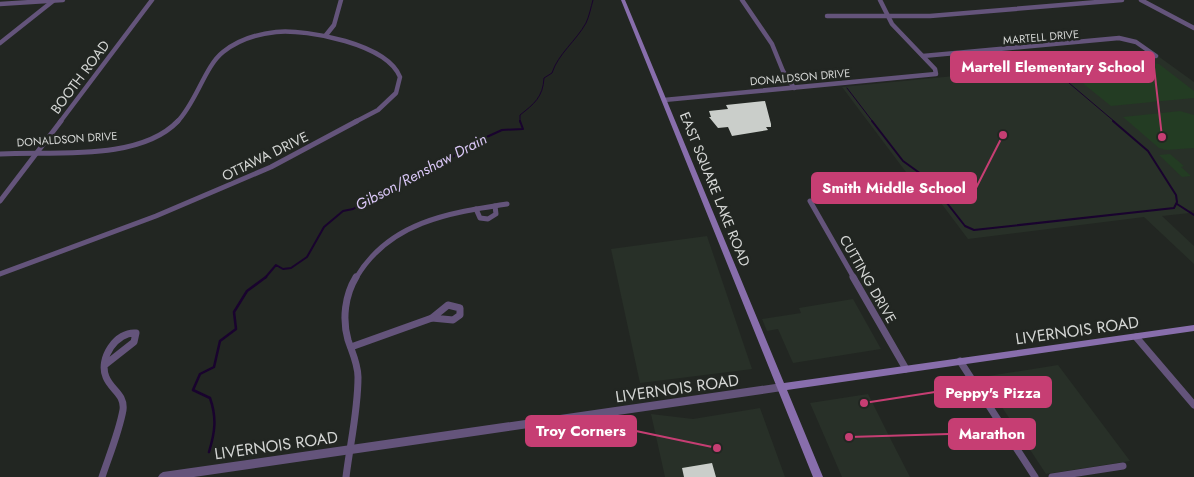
<svg xmlns="http://www.w3.org/2000/svg" width="1194" height="477" viewBox="0 0 1194 477" font-family="Jost,sans-serif">
	<style>
		.built { fill: #283028 }
		.green { fill: #233c23 }
		.lines { fill: none; stroke-linecap: round; stroke-linejoin: round }
		.stream-far2 { stroke: #19032e; stroke-width: 1 }
		.stream-far1 { stroke: #19032e; stroke-width: 2 }
		.stream { stroke: #19032e; stroke-width: 2.5 }
		.building { fill: #caceca }
		.minor-far2 { stroke: #64547b; stroke-width: 4.5 }
		.minor-far1 { stroke: #64547b; stroke-width: 5 }
		.minor { stroke: #64547b; stroke-width: 7 }
		.tertiary { fill: #64547b; fill-rule: evenodd }
		.secondary { fill: #886eac; fill-rule: evenodd }
		.labels { text-anchor: middle; stroke-width: 5; stroke-linejoin: round; paint-order: stroke }
		.far-street-label { font-size: 11px; fill: #d4d6d4; stroke: #222622 }
		.street-label { font-size: 14px; fill: #d4d6d4; stroke: #222622 }
		.water-label { font-size: 15px; font-style: italic; fill: #dac7f7; stroke: #222622 }
		.near-street-label { font-size: 16px; fill: #d4d6d4; stroke: #222622 }
		.leader { fill: none; stroke: #c63e73; stroke-width: 2 }
		.callout-dot { fill: #c63e73; stroke: #222622; stroke-width: 2 }
		.callout { fill: #c63e73; stroke: #c63e73; stroke-width: 2 }
		.callout-label { font-size: 15px; text-anchor: middle; font-weight: bold; fill: #fff }
	</style>
	<rect width="100%" height="100%" fill="#222622"/>
	<g class="built">
		<polygon points="1158,56 1194,82 1194,210 1188,211 1190,213 1162,216 1194,246 1194,264 1144,217 968,239 926,183 915,184 842,87"/>
		<polygon points="707,236 752,369 640,383 611,249"/>
		<polygon points="853,299 881,349 793,363 778,329 767,331 762,319 801,313 799,308"/>
		<polygon points="1058,365 1130,461 1046,474 982,377"/>
		<polygon points="868,394 891,440 910,477 842,477 810,403"/>
		<polygon points="760,408 785,477 665,477 651,414 693,419"/>
	</g>
	<g class="green">
		<polygon points="1153,63 1159,64 1194,91 1194,98 1111,106 1070,73 1071,71"/>
		<polygon points="1180,111 1194,115 1194,148 1166,150 1159,148 1123,117"/>
		<polygon points="1170,154 1184,166 1181,167 1191,176 1182,177 1159,155"/>
	</g>
	<g class="lines">
		<g class="stream-far2">
			<polyline points="1069,83 1115,122"/>
			<polyline points="847,88 873,122"/>
			<path d="M520 122V115C534 104 543 97 544 78L552 73C558 54 576 41 586 23 589 17 591 7 593 0"/>
		</g>
		<g class="stream-far1">
			<polyline points="872,121 903,161 928,179 965,226 974,230 1174,208 1177,202 1176,195 1148,151 1113,121"/>
			<polyline points="1177,204 1194,215"/>
			<polyline points="265,278 276,265 283,269 291,268 307,257 324,227 343,211 353,209 390,187 444,163 469,145 502,130 523,129 520,121"/>
		</g>
		<path class="stream" d="M209 452C215 432 217 418 210 398L193 390 200 374 214 367 220 341 236 329 234 312 247 291 266 277"/>
	</g>
	<g class="building">
		<polygon points="765,101 771,124 771,127 766,127 768,130 732,136 728,127 718,128 709,117 711,117 709,111 728,109 726,105"/>
		<polygon points="712,463 716,477 684,477 682,468"/>
	</g>
	<g class="lines">
		<g class="minor-far2">
			<polyline points="742,0 772,44 783,71 794,88"/>
			<polyline points="1141,0 1194,28"/>
			<polyline points="0,4 63,0"/>
			<polyline points="827,16 930,16 1122,0"/>
			<polyline points="326,35 334,25 341,0"/>
			<polyline points="0,43 53,1"/>
			<polyline points="923,56 1119,38 1136,42 1156,56"/>
			<polyline points="664,100 936,74 935,69 892,24 880,0"/>
			<polyline points="60,122 152,0"/>
			<path d="M177 122C196 103 205 66 223 52 238 40 257 34 276 32 308 29 387 44 400 77L396 93 378 110 355 122"/>
		</g>
		<g class="minor-far1">
			<path d="M0 154C52 151 139 162 178 121"/>
			<polyline points="0,201 61,121"/>
			<polyline points="810,201 854,278"/>
			<polyline points="476,209 480,218 488,219 496,214 495,206"/>
			<polyline points="0,274 156,216 271,167 357,121"/>
			<path d="M356 278C389 222 448 213 507 204"/>
		</g>
		<g class="minor">
			<polyline points="853,277 906,369"/>
			<polygon points="448,305 460,308 460,315 453,320 432,318"/>
			<polyline points="1136,337 1194,405"/>
			<polyline points="351,347 432,318"/>
			<polyline points="960,361 1035,477"/>
			<path d="M102 477C109 456 119 432 123 410 125 394 111 390 106 377 98 358 117 331 136 333L134 342 106 364"/>
			<path d="M346 477C350 444 358 411 358 377 358 364 352 352 348 340 342 319 345 295 356 277"/>
			<polyline points="1052,477 1123,466"/>
		</g>
		<polygon class="tertiary" points="782,383 785,384 786,387 785,390 782,391 194,477 158,477 160,474 163,472"/>
		<polygon class="secondary" points="621,0 625,0 784,383 1194,325 1194,331 787,390 823,477 813,477"/>
	</g>
	<g class="labels">
		<g class="far-street-label">
			<text transform="translate(1041 37) rotate(-5)" y="4">MARTELL DRIVE</text>
			<text transform="translate(800 77) rotate(-5)" y="4">DONALDSON DRIVE</text>
			<text transform="translate(67 139) rotate(-4)" y="4">DONALDSON DRIVE</text>
		</g>
		<g class="street-label">
			<text transform="translate(80 77) rotate(-53)" y="5">BOOTH ROAD</text>
			<text transform="translate(265 156) rotate(-26)" y="5">OTTAWA DRIVE</text>
			<text transform="translate(715 189) rotate(68)" y="5">EAST SQUARE LAKE ROAD</text>
			<text transform="translate(868 279) rotate(60)" y="5">CUTTING DRIVE</text>
		</g>
		<g class="water-label">
			<text transform="translate(421 172) rotate(-28)" y="5">Gibson/Renshaw Drain</text>
		</g>
		<g class="near-street-label">
			<text transform="translate(1077 330) rotate(-8)" y="6">LIVERNOIS ROAD</text>
			<text transform="translate(677 388) rotate(-8)" y="6">LIVERNOIS ROAD</text>
			<text transform="translate(276 445) rotate(-8)" y="6">LIVERNOIS ROAD</text>
		</g>
	</g>
	<path class="leader" d="M1162 137L1154 67M1003 135L976 188M864 403L935 392M717 448L636 431M849 437L949 434"/>
	<g class="callout-dot">
		<circle cx="1162" cy="137" r="5"/>
		<circle cx="1003" cy="135" r="5"/>
		<circle cx="864" cy="403" r="5"/>
		<circle cx="717" cy="448" r="5"/>
		<circle cx="849" cy="437" r="5"/>
	</g>
	<g class="callout">
		<rect x="951" y="52" width="203" height="30" rx="5"/>
		<rect x="812" y="173" width="164" height="30" rx="5"/>
		<rect x="935" y="377" width="116" height="30" rx="5"/>
		<rect x="526" y="416" width="110" height="30" rx="5"/>
		<rect x="949" y="419" width="86" height="30" rx="5"/>
	</g>
	<g class="callout-label">
		<text x="1053" y="72">Martell Elementary School</text>
		<text x="894" y="193">Smith Middle School</text>
		<text x="993" y="398">Peppy's Pizza</text>
		<text x="581" y="436">Troy Corners</text>
		<text x="992" y="439">Marathon</text>
	</g>
</svg>
